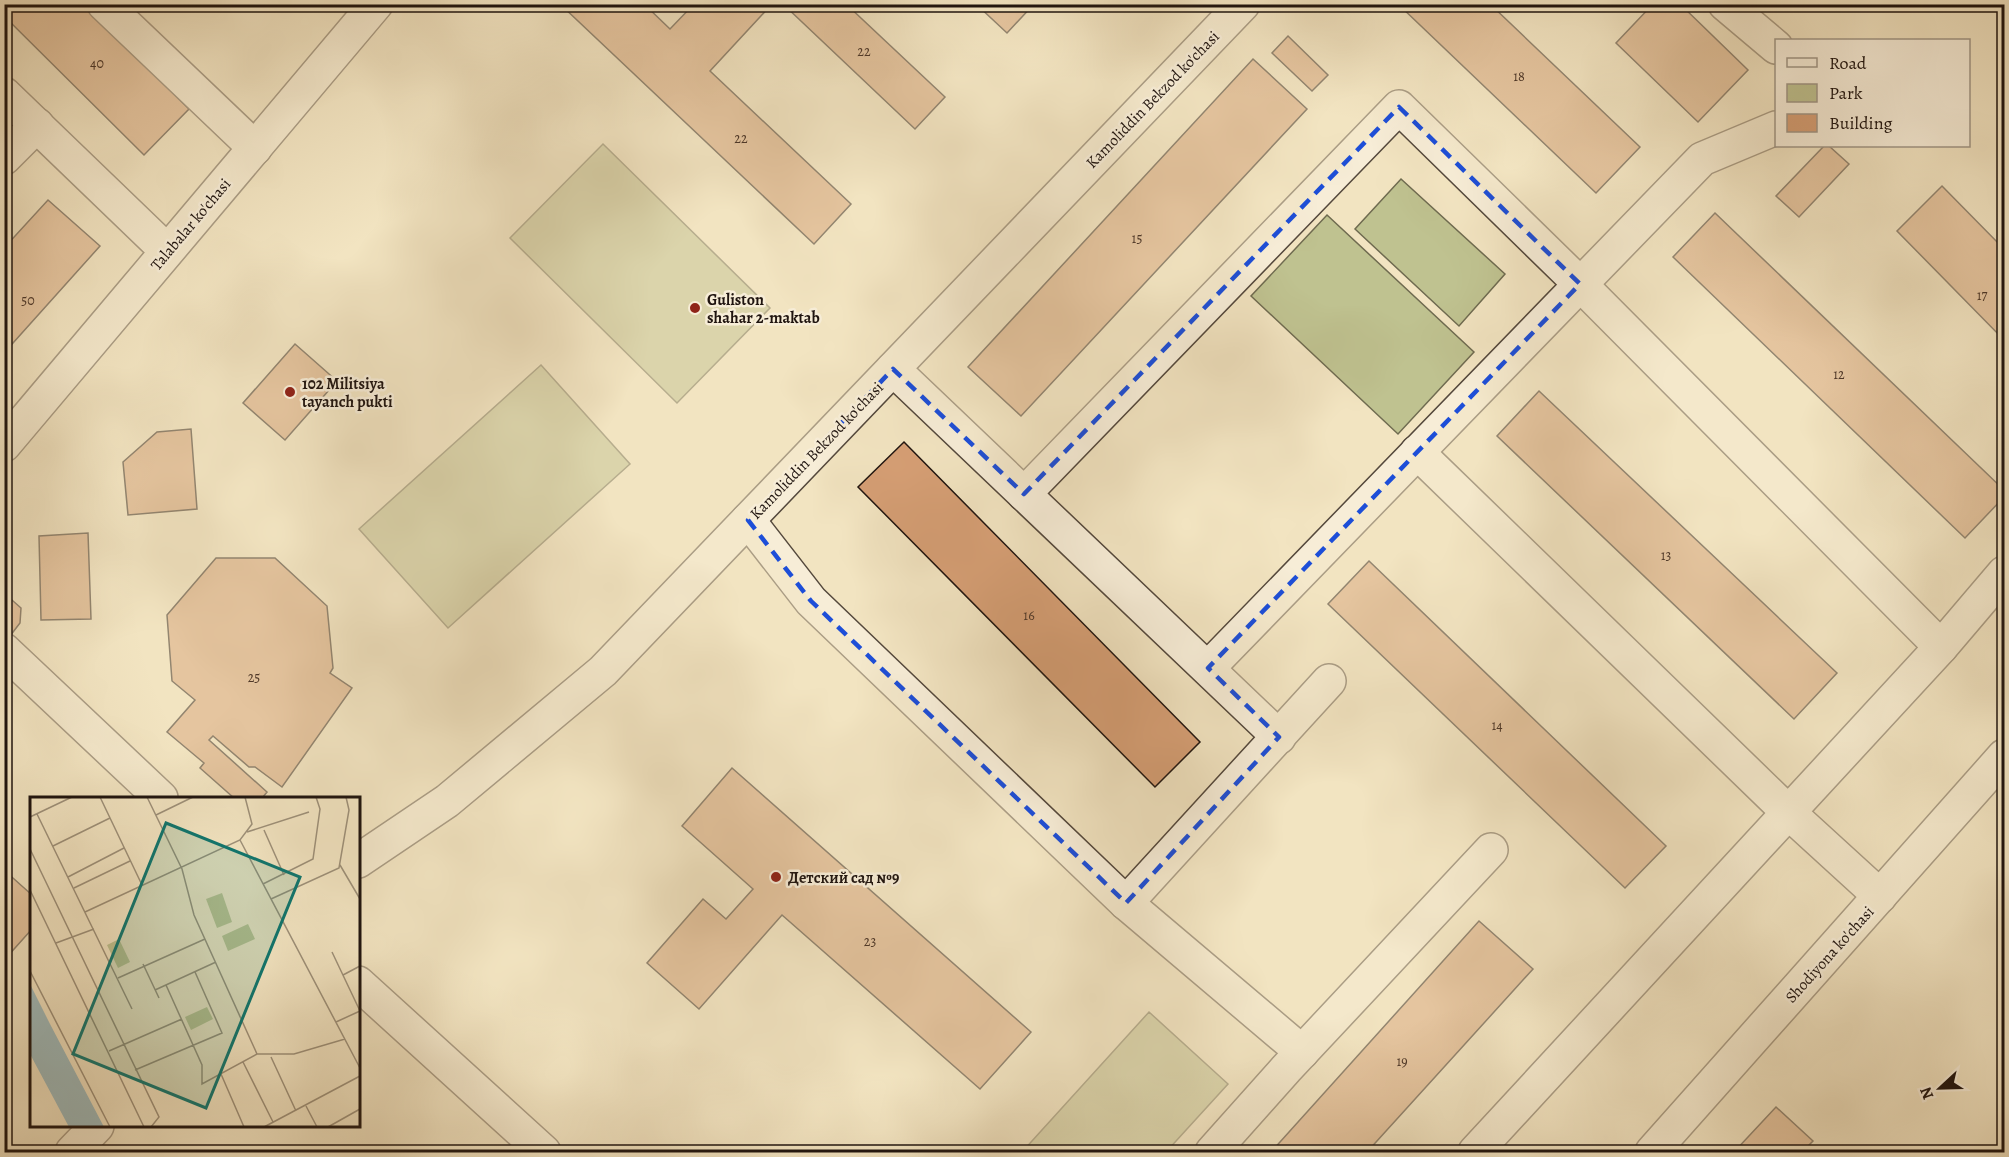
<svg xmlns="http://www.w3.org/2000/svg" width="2009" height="1157" viewBox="0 0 2009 1157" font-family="Alegreya,serif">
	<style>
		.green { fill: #bfc290; stroke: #6f6b50; stroke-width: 1.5 }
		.building { fill: #d69f75; stroke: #1f140f; stroke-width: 1.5 }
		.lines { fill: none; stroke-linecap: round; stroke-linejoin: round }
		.street-casing { stroke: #54483c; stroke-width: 36 }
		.street { stroke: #f7edd7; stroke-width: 33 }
		.marked { fill: none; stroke: #1d4ed8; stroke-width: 4.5; stroke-dasharray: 12 8; stroke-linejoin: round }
		.poi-dot { fill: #8f2418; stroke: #f7edd7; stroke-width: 2 }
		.labels { text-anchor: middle; stroke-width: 5; stroke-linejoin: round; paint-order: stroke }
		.number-label { font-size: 14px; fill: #4d3728 }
		.street-label { font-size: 16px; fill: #1f140f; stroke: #f7edd7 }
		.poi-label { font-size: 16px; font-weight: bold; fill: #1f140f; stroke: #f7edd7; text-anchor: start }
		.inset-road { fill: none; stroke: #9e917a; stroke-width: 1.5 }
		.view { fill: #0f766e; fill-opacity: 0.15; stroke: #0f766e; stroke-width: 3 }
		.inset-edge { fill: none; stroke: #1f140f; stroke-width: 3 }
	</style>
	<rect width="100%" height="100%" fill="#f2e4c1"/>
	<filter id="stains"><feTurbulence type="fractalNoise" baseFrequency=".00333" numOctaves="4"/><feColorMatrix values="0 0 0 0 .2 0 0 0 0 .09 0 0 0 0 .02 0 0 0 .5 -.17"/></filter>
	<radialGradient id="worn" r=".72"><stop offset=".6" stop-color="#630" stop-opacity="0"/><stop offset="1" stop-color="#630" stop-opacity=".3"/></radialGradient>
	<g class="green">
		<polygon points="603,144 770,308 677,403 510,238"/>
		<polygon points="1401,179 1505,274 1459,326 1355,229"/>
		<polygon points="1327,215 1474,352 1398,434 1251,296"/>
		<polygon points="541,365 630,464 448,628 359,529"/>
		<polygon points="1149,1012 1228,1084 1166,1152 1022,1152"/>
	</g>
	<g class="building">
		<polygon points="4,4 84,4 189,109 144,155 4,16"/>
		<polygon points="560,4 644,4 670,29 694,4 772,4 710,71 851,204 814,244"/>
		<polygon points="783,4 846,4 945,97 915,129"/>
		<polygon points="976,4 1034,4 1007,33"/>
		<polygon points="1398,4 1490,4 1640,147 1596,193"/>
		<polygon points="1653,4 1680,4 1748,70 1698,122 1616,43"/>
		<polygon points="1288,36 1328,75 1312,91 1272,53"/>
		<polygon points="1253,59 1307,109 1021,416 968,367"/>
		<polygon points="1824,146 1829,146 1849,164 1799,217 1776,196"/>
		<polygon points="1942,186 2004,249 2004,340 1897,231"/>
		<polygon points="48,200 100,246 4,353 4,248"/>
		<polygon points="1715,213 2004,490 2004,497 1965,538 1673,257"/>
		<polygon points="295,344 337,381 285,440 243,403"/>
		<polygon points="1539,391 1837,673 1794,719 1497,436"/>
		<polygon points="191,429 197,509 128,515 123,462 157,432"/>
		<polygon points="904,442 1200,742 1155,787 858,487"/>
		<polygon points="88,533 91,619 41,620 39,536"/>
		<polygon points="216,558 275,558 327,606 333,668 330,673 352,688 282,787 255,767 249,767 213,736 209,740 267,792 263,797 266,798 234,798 200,768 204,763 167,732 195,700 172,681 167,615"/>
		<polygon points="1369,561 1666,846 1625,888 1328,604"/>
		<polygon points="4,593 21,608 20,623 10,636 4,630"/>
		<polygon points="732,768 1031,1032 980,1089 782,915 699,1009 647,963 703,899 726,919 753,889 682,826"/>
		<polygon points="4,870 32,895 32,929 6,958"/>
		<polygon points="1479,921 1533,969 1367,1152 1271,1152"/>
		<polygon points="1776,1107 1813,1141 1802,1152 1734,1152"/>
	</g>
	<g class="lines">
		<g class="street-casing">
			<g id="street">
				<polyline points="104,4 255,148"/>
				<polyline points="1725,4 1776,47"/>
				<polyline points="4,94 167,251"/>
				<polyline points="4,158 37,125"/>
				<polyline points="893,369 1279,737"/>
				<polyline points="4,445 376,4"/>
				<polyline points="1417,452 1788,812 1880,896"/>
				<polyline points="1024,494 1399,107 1580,284 1941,647"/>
				<polyline points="748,520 811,601 1126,903 1302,1052"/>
				<polyline points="4,650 161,798"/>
				<polyline points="1208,668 1702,159 1776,128"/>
				<polyline points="358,861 447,801 603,671 1243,4"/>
				<polyline points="1126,903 1329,681"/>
				<polyline points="358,983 544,1152"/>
				<polyline points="72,1152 97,1126"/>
				<polyline points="1212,1152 1286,1069 1491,850"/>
				<polyline points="1475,1152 1941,647 2004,573"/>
				<polyline points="1652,1152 2004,756"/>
			</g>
		</g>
		<use href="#street" class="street"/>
	</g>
	<path d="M0 0H2009V1157H0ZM1399 107 1580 284 1208 668 1279 737 1126 903 811 601 748 520 893 369 1024 494Z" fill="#f2e4c1" fill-opacity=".55" fill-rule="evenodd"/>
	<path class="marked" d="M1399 107 1580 284 1208 668 1279 737 1126 903 811 601 748 520 893 369 1024 494Z"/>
	<g class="poi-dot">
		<circle cx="695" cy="308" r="6"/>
		<circle cx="290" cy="392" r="6"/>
		<circle cx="776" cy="877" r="6"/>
	</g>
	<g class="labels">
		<g class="number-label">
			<text x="864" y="56">22</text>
			<text x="97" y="68">40</text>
			<text x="1519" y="81">18</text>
			<text x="741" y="143">22</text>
			<text x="1137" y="243">15</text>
			<text x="1982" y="300">17</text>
			<text x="28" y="305">50</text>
			<text x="1839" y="379">12</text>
			<text x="1666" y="560">13</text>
			<text x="1029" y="620">16</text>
			<text x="254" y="682">25</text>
			<text x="1497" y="730">14</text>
			<text x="870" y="946">23</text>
			<text x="1402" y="1066">19</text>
		</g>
		<g class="street-label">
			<text transform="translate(1152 99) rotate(-46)" y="6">Kamoliddin Bekzod ko'chasi</text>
			<text transform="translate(190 224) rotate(-50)" y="6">Talabalar ko'chasi</text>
			<text transform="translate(816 450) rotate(-46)" y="6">Kamoliddin Bekzod ko'chasi</text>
			<text transform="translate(1829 954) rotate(-48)" y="6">Shodiyona ko'chasi</text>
		</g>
		<g class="poi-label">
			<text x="707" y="305">Guliston<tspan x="707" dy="18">shahar 2-maktab</tspan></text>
			<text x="302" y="389">102 Militsiya<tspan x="302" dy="18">tayanch pukti</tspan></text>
			<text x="788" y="883">Детский сад №9</text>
		</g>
	</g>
	<g transform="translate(30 797)">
		<rect width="330" height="330" fill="#f2e4c1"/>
		<path d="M192 96 202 125 187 131 176 102ZM218 127 225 142 198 154 192 139ZM89 142 100 165 88 171 77 148ZM177 210 183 222 161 233 155 220Z" fill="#bfc290"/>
		<path d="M0 187 20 227 74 330H39L0 257Z" fill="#a0bcbd"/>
		<path class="inset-road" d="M70 0 112 88M117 0 152 72 164 118 227 257M7 17 102 212M126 18 163 0M0 20 42 0M234 33 254 78M217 35 279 15M210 43 330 271M23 49 80 21M0 52 129 320 121 330M310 68 330 102M38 80 94 51M233 87 283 62 290 12 286 0M44 91 100 64M0 93 114 330M241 102 309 71 319 13 316 0M55 115 210 43 222 27 215 0M26 146 64 132M302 155 330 214M113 167 129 201M0 174 80 330M313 178 330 169M88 181 175 142M136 188 172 268V287L227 257H264L315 242M125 193 186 165M306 225 330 214M79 254 152 222M241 260 266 314M213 265 243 325M105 273 192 236 165 175M191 277 214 330M276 309 287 330M234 330 330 279M298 330 330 312"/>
		<path class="view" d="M136 26 270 80 176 311 43 257Z"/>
		<rect width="330" height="330" class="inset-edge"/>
	</g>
	<rect width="2009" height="1157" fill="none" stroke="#f2e4c1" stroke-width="24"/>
	<rect x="6" y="6" width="1997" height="1145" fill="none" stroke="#1f140f" stroke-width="3"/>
	<rect x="12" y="12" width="1985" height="1133" fill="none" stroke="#1f140f" stroke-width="1.5"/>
	<rect x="1775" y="39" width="195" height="108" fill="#f7edd7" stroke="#a19687" stroke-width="1.5"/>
	<rect x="1787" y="58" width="30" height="9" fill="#f7edd7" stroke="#a19687" stroke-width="1.5"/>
	<text x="1829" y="69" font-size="18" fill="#1f140f">Road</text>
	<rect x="1787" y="84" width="30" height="18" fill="#bfc290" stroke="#a19687" stroke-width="1.5"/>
	<text x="1829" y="99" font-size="18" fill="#1f140f">Park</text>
	<rect x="1787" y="114" width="30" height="18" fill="#d69f75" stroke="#a19687" stroke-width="1.5"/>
	<text x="1829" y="129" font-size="18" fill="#1f140f">Building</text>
	<g transform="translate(1940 1088) rotate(248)" stroke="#f7edd7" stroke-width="4.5" paint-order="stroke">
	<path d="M0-4.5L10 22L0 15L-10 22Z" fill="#1f140f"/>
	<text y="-9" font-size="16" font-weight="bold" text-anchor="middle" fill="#1f140f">N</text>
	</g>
	<rect width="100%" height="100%" filter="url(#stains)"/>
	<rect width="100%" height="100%" fill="url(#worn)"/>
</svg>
